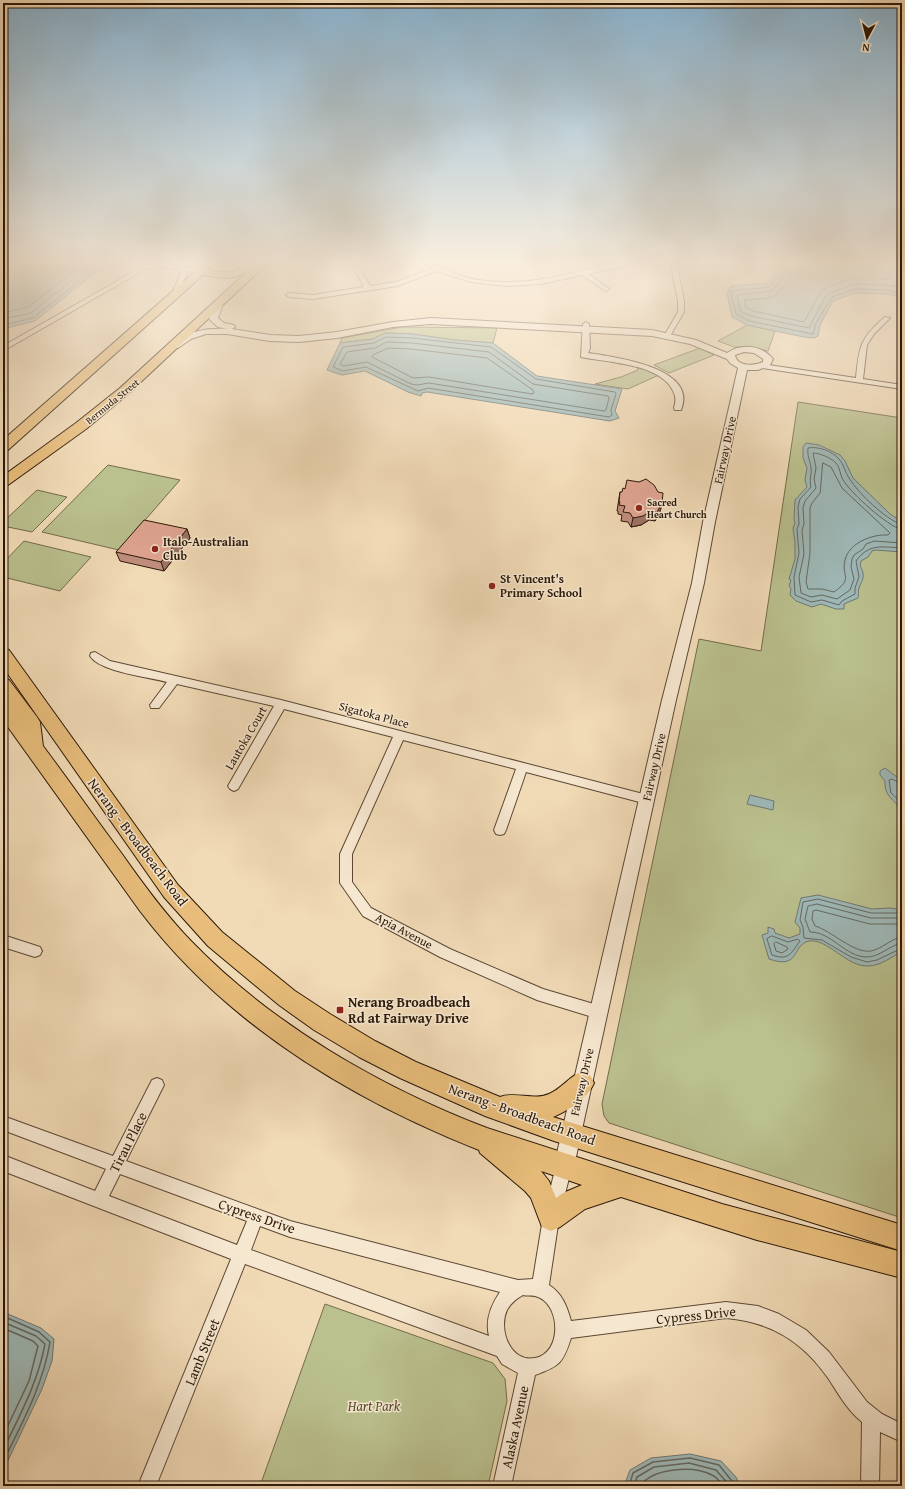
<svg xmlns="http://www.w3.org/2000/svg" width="905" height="1489" viewBox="0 0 905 1489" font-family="'Gentium Book Plus',serif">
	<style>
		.green { fill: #bac08e; stroke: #726c4b }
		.water { fill: #9eb8b7; stroke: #707871 }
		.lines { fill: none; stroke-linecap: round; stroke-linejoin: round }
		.shore-far1 { stroke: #646860; stroke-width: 1 }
		.shore { stroke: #646860; stroke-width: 1.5 }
		.minor-casing { stroke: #5c4834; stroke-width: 2 }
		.tertiary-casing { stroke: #5c4834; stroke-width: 2 }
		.primary-casing { stroke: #2a1808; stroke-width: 2 }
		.minor { fill: #f6e7d0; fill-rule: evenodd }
		.tertiary { fill: #f6e7d0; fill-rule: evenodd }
		.primary { fill: #e8bd7b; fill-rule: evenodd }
		.wall { fill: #c18e7e; stroke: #2a1808 }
		.shaded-wall { fill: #9d7467; stroke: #2a1808 }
		.building { fill: #e0a593; stroke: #2a1808 }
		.poi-dot { fill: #8f2418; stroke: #f6e7d0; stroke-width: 1.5 }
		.labels { text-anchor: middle; stroke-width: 3; stroke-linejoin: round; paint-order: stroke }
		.far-street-label { font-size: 10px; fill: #2a1808; stroke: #f6e7d0 }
		.far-poi-label { font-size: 10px; font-weight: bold; fill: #2a1808; stroke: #f6e7d0; text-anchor: start }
		.street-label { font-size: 12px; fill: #2a1808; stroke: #f6e7d0 }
		.poi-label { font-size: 12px; font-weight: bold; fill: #2a1808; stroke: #f6e7d0; text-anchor: start }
		.near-street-label { font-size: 14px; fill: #2a1808; stroke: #f6e7d0 }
		.near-poi-label { font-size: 14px; font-weight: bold; fill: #2a1808; stroke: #f6e7d0; text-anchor: start }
		.near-park-label { font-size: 14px; font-style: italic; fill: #554a30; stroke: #f6e7d0 }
	</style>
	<rect width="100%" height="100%" fill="#f1dab6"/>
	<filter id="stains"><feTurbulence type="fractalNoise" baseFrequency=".005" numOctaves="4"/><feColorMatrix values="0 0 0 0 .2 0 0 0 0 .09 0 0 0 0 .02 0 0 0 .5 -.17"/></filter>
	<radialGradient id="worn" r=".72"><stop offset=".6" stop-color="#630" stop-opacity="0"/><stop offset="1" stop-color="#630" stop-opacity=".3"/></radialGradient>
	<g class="green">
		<polygon points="747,325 775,331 768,351 751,347 734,347 718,341"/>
		<polygon points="402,327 497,328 493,343 455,340 412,334 385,333 373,339 340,343 342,338"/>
		<polygon points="700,348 714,355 669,373 654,365"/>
		<polygon points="637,365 659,375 628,389 595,384 621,377 638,370"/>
		<polygon points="798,402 902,418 902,1218 609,1123 604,1116 602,1104 699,639 761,651"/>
		<polygon points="108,465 180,480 119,550 42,532"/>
		<polygon points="37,490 67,497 32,532 3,526 3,522"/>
		<polygon points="24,541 91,557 60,591 3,577 3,563"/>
		<polygon points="325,1304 493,1363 505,1379 507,1401 488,1486 260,1486"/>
	</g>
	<g class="water">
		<polygon points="3,261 123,261 95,273 35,321 3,329"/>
		<polygon points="776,261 887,261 902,263 902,297 885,294 855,293 833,301 820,325 818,336 814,338 804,337 747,325 732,317 727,293 731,286 766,283 776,272"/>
		<polygon points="385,333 412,334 455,340 493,343 537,376 622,389 615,411 619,418 610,421 427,392 422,393 421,396 408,392 365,371 342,375 327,370 340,343 373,339"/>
		<path d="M806 443 819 445 840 455 845 461 853 478 890 514 902 522V552L875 550 872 551 868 557 861 561C859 567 862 568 863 573 864 580 861 582 859 588 858 591 859 594 858 598L844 604V609H836L821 604 812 607 796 601 790 595 791 588 789 586 791 580 789 579 795 559V543L793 528 795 523 794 519 795 500 807 487 805 480 807 468 803 458V447Z"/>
		<path d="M885 768 902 781V809C893 800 884 795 885 781L880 775V771Z"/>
		<polygon points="750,795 774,801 773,810 747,804"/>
		<path d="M818 895 872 909 890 908 902 910V951C892 957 880 966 868 966 847 967 827 938 809 941 791 945 801 970 769 959L762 935 768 933V927L774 929 775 933 789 938 800 934V928L795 922 801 898Z"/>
		<polygon points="3,1312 41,1328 54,1339 52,1361 42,1389 3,1471"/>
		<polygon points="690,1454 721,1461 736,1477 740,1486 624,1486 630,1470 651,1458"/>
	</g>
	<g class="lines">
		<g class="shore-far1">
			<polyline points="780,261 780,274 769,287 733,291 731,294 736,314 749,321 813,334 816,323 832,297 855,289 886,290 902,293"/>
			<polyline points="785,261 784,276 772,291 737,295 740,311 751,316 809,328 825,297 830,293 854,284 886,285 902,288"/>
			<polyline points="791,261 790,278 776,295 769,298 745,300 745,307 753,311 804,322 820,293 826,288 853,278 890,279 891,276 884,270 882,261"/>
			<polyline points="3,313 28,307 87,261"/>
			<polyline points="3,319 31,313 90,266 100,261"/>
			<polyline points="3,325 33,318 93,270 111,261"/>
			<polygon points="386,337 412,338 491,347 536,379 615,392 616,394 611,410 612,415 609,417 428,388 418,391 366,367 343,371 333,367 343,347 374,343"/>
			<polygon points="387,342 412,343 489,352 533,384 608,396 609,398 606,410 604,411 429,383 417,385 411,384 367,362 344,366 340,364 347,352 375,348"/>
			<polygon points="389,348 411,349 487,358 533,390 534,393 532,394 429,377 413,378 372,357 373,355"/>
			<path d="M823 463 831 467 842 488 890 533 888 535C872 534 849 543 845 560 841 577 854 578 834 592L822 589H808L806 582 810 553V508L812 503 820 493Z"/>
			<path d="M902 525C884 518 859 494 849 478 845 473 844 464 839 459 832 451 818 446 808 448 807 456 810 460 811 467 812 474 809 479 811 487L800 499 798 507 799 524 797 529 799 553 794 577 795 595 811 602 822 600 839 605 842 601 855 594V588L859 577 856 561C869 543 882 547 902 548"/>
			<path d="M902 530C886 525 852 494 843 480 840 475 840 467 836 463 831 458 820 453 813 453L816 468 814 479 816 488 805 501 803 508 804 524 802 530 804 554 799 577 801 593 811 597 822 595 837 599 850 590 854 579 851 567 852 559 854 555 863 549 866 544 874 541 902 543"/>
			<polyline points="902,784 892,779 889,780 891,793 902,803"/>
			<polyline points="902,913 871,913 818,899 803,902 800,920 803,927 804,938 822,940 851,957 867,962 877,960 902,948"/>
			<path d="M902 918H871L817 904 808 906 805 919 810 932C832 932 845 957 867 957 880 957 890 945 902 943"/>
			<path d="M902 924H870L816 910 813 911 812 919 815 926C832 931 854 954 871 951 882 949 890 939 902 937"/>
			<path d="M772 936 788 942 798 939 800 941C791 953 789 961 772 955L767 939Z"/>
			<polygon points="776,942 787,947 788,949 782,953 776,951 774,944"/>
		</g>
		<g class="shore">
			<path d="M3 1316 39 1332 50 1342C43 1385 22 1423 3 1462"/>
			<path d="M3 1322 36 1336 45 1344C38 1382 20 1415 3 1450"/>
			<polyline points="3,1328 33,1341 38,1346 29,1381 3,1436"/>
			<polyline points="629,1486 633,1473 653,1462 690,1458 719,1465 736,1486"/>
			<polyline points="634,1486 637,1477 654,1467 689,1463 716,1470 730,1486"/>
			<path d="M640 1486C653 1468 693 1465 712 1475 717 1477 720 1482 723 1486"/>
		</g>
		<g class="minor-casing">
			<g id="minor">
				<polygon points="194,261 207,261 183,266 204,271 201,273 188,271 177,295 172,294 182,270 155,266 144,270 3,351 3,346 140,268 154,262 179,266 181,265 181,263"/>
				<path d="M346 261 356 262 370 286 396 282 433 268 422 261C433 261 445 270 455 274 471 280 489 282 506 282 549 283 585 267 626 262 659 258 693 264 726 261L729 263C720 269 690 266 677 265L684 301V312L670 336 667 338 664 336 678 312V301L671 265H629L588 274 608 288 609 289 606 291 582 275 541 284 506 286 471 282 437 271 397 286 313 299 289 297 286 295 289 293 313 295 364 287 352 264Z"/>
				<path d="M885 317 890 318 874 334 867 345 863 379 902 385V389L762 368 758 366 762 364 856 378C859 347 860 338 885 317Z"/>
				<path d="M586 322 589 324 590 348 588 353C613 357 699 367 681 410H675L674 408C675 404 676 400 675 396 666 363 608 363 581 357L583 324Z"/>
				<path d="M95 652 110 661 281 700 651 796 653 799 651 802 647 804 526 772 506 830 504 834 500 835 496 834 494 830 516 769 403 740 352 854V882L371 908 450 949 543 989 604 1007 606 1012 604 1017 599 1019 537 1000 440 957 363 916 340 883V854L393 737 284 709 238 789 234 791 230 789 228 786 274 706 177 684 159 708H151L150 705 167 682C149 677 100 672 90 656L91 653Z"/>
				<polygon points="3,935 40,947 42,951 40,955 35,957 3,947"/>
				<path d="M157 1078 162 1080 164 1085 126 1161 290 1221 518 1280 533 1279 543 1218 556 1166 559 1161 564 1158 569 1161 572 1166 559 1218 549 1285C562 1293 567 1306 571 1321L726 1302 758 1306 779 1314 806 1330 829 1352 867 1402 882 1414 902 1424V1442L880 1432 879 1486H861L862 1422C847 1410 838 1393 828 1378 802 1341 771 1322 726 1318L571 1338C563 1363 560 1366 535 1375L511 1486H493L518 1373 502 1364 497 1356 245 1264 156 1486H138L231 1259 3 1171V1155L95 1191 106 1169 3 1130V1116L113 1156 152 1080ZM120 1174 247 1221 237 1245 109 1196ZM260 1226 290 1237 500 1292C491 1305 485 1320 489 1336L251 1250ZM523 1295C526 1296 531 1295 535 1296 561 1302 563 1353 535 1358 510 1363 498 1329 507 1310 511 1303 516 1299 523 1295Z"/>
			</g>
		</g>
		<g class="tertiary-casing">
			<path id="tertiary" d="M219 301 223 304 218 318 224 323 234 325 235 327 232 329 270 335 299 336 337 332 393 322 431 318 652 330 696 340 727 353C741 343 762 345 773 359L770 365 758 370H747L715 522 704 583 676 700 574 1166 571 1173 564 1176 557 1173 554 1166 662 700 692 583 703 522 738 368 730 363 727 359 690 344 652 336 431 324 393 327 337 338 299 342 270 341 227 334H206L191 339 178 348H172L171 346 172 344C188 331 206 328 227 329L218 327 209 319 215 304ZM744 352 754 353 763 359V362C754 366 737 367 735 355Z"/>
		</g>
		<g class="primary-casing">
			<g id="primary">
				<path d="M207 261H217L208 270C219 272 228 275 238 269 242 266 245 263 250 262L255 265 260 261H270L128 394 86 429 8 485 3 486V476L76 423 120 388 248 271C233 281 220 278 203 275L8 450 3 451V440Z"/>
				<path d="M3 648 9 650 178 885 222 932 295 991 330 1014 375 1041 416 1062 500 1097C516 1091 534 1101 549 1094 561 1089 569 1077 582 1071L590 1075 594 1083C587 1099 569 1110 553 1117L902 1225V1251L554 1141 485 1116 400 1078 359 1057 314 1030 279 1005 208 946 164 897 3 667Z"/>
				<path d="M3 678 9 680 37 717 40 722 43 746C70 782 95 818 122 854 143 884 165 914 191 941 271 1024 380 1087 487 1128L722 1204 902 1252V1278L757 1240 621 1197 585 1209 560 1227 551 1231 542 1227 531 1198 525 1191 480 1153 479 1150C350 1099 225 1023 140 911L3 720V700L7 702 3 697ZM541 1171 582 1185 563 1193 556 1198 549 1181Z"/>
			</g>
		</g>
		<use href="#minor" class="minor"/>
		<use href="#tertiary" class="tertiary"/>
		<use href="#primary" class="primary"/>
	</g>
	<g class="wall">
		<polygon points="620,492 662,503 660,512 655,521 649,520 641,525 631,527 628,522 621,521 622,515 618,514 618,511 617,511"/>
		<polygon points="187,529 190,538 164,571 120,561 116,552"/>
	</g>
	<g class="shaded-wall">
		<polygon points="662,503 660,512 655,521 657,512"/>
		<polygon points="651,511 649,520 641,525 631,527 633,518"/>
		<polygon points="187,529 190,538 164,571 161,562"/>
	</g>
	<g class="building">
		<polygon points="646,479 654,485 658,492 663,493 662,503 657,512 651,511 643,516 633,518 630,513 623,512 625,506 619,505 620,502 619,502 620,492 622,492 623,488 625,489 627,480 639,482"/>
		<polygon points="144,520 187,529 161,562 116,552"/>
	</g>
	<linearGradient id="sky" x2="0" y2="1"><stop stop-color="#8ab6d4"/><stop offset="0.56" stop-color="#f9eede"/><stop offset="1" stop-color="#f9eede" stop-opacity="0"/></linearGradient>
	<rect width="905" height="469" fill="url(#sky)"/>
	<g class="poi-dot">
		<circle cx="639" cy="508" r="4"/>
		<circle cx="155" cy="549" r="4"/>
		<circle cx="492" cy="586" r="4"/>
		<rect x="336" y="1006" width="8" height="8" rx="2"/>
	</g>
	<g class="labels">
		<g class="far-street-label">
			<text transform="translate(112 401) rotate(-39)" y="4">Bermuda Street</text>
		</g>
		<g class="far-poi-label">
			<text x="647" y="506">Sacred<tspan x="647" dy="12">Heart Church</tspan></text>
		</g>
		<g class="street-label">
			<text transform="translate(725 450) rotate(-78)" y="4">Fairway Drive</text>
			<text transform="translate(374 715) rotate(15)" y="4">Sigatoka Place</text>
			<text transform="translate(246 738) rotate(-60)" y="4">Lautoka Court</text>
			<text transform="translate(654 767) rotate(-77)" y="4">Fairway Drive</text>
			<text transform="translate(404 931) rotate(28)" y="4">Apia Avenue</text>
			<text transform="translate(582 1082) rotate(-77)" y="4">Fairway Drive</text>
		</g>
		<g class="poi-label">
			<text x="163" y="546">Italo-Australian<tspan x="163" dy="14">Club</tspan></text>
			<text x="500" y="583">St Vincent's<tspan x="500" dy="14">Primary School</tspan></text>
		</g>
		<g class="near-street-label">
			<text transform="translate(138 842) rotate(53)" y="5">Nerang - Broadbeach Road</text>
			<text transform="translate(522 1114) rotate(20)" y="5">Nerang - Broadbeach Road</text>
			<text transform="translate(128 1142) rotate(-63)" y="5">Tirau Place</text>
			<text transform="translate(257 1216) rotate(19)" y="5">Cypress Drive</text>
			<text transform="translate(696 1315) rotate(-6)" y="5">Cypress Drive</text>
			<text transform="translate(202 1352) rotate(-68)" y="5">Lamb Street</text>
			<text transform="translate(515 1427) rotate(-78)" y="5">Alaska Avenue</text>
		</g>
		<g class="near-poi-label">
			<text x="348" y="1007">Nerang Broadbeach<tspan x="348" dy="16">Rd at Fairway Drive</tspan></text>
		</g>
		<g class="near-park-label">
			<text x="374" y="1411">Hart Park</text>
		</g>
	</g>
	<rect width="905" height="1489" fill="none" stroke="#f1dab6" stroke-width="16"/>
	<rect x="4" y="4" width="897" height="1481" fill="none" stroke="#2a1808" stroke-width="2"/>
	<rect x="8" y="8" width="889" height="1473" fill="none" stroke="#2a1808"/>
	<g transform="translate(867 38) rotate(187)" stroke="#f6e7d0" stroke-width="3" paint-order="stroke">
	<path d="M0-3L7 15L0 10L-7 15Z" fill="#2a1808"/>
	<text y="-6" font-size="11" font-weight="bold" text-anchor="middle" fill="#2a1808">N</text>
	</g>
	<rect width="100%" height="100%" filter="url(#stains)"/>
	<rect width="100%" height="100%" fill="url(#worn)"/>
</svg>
